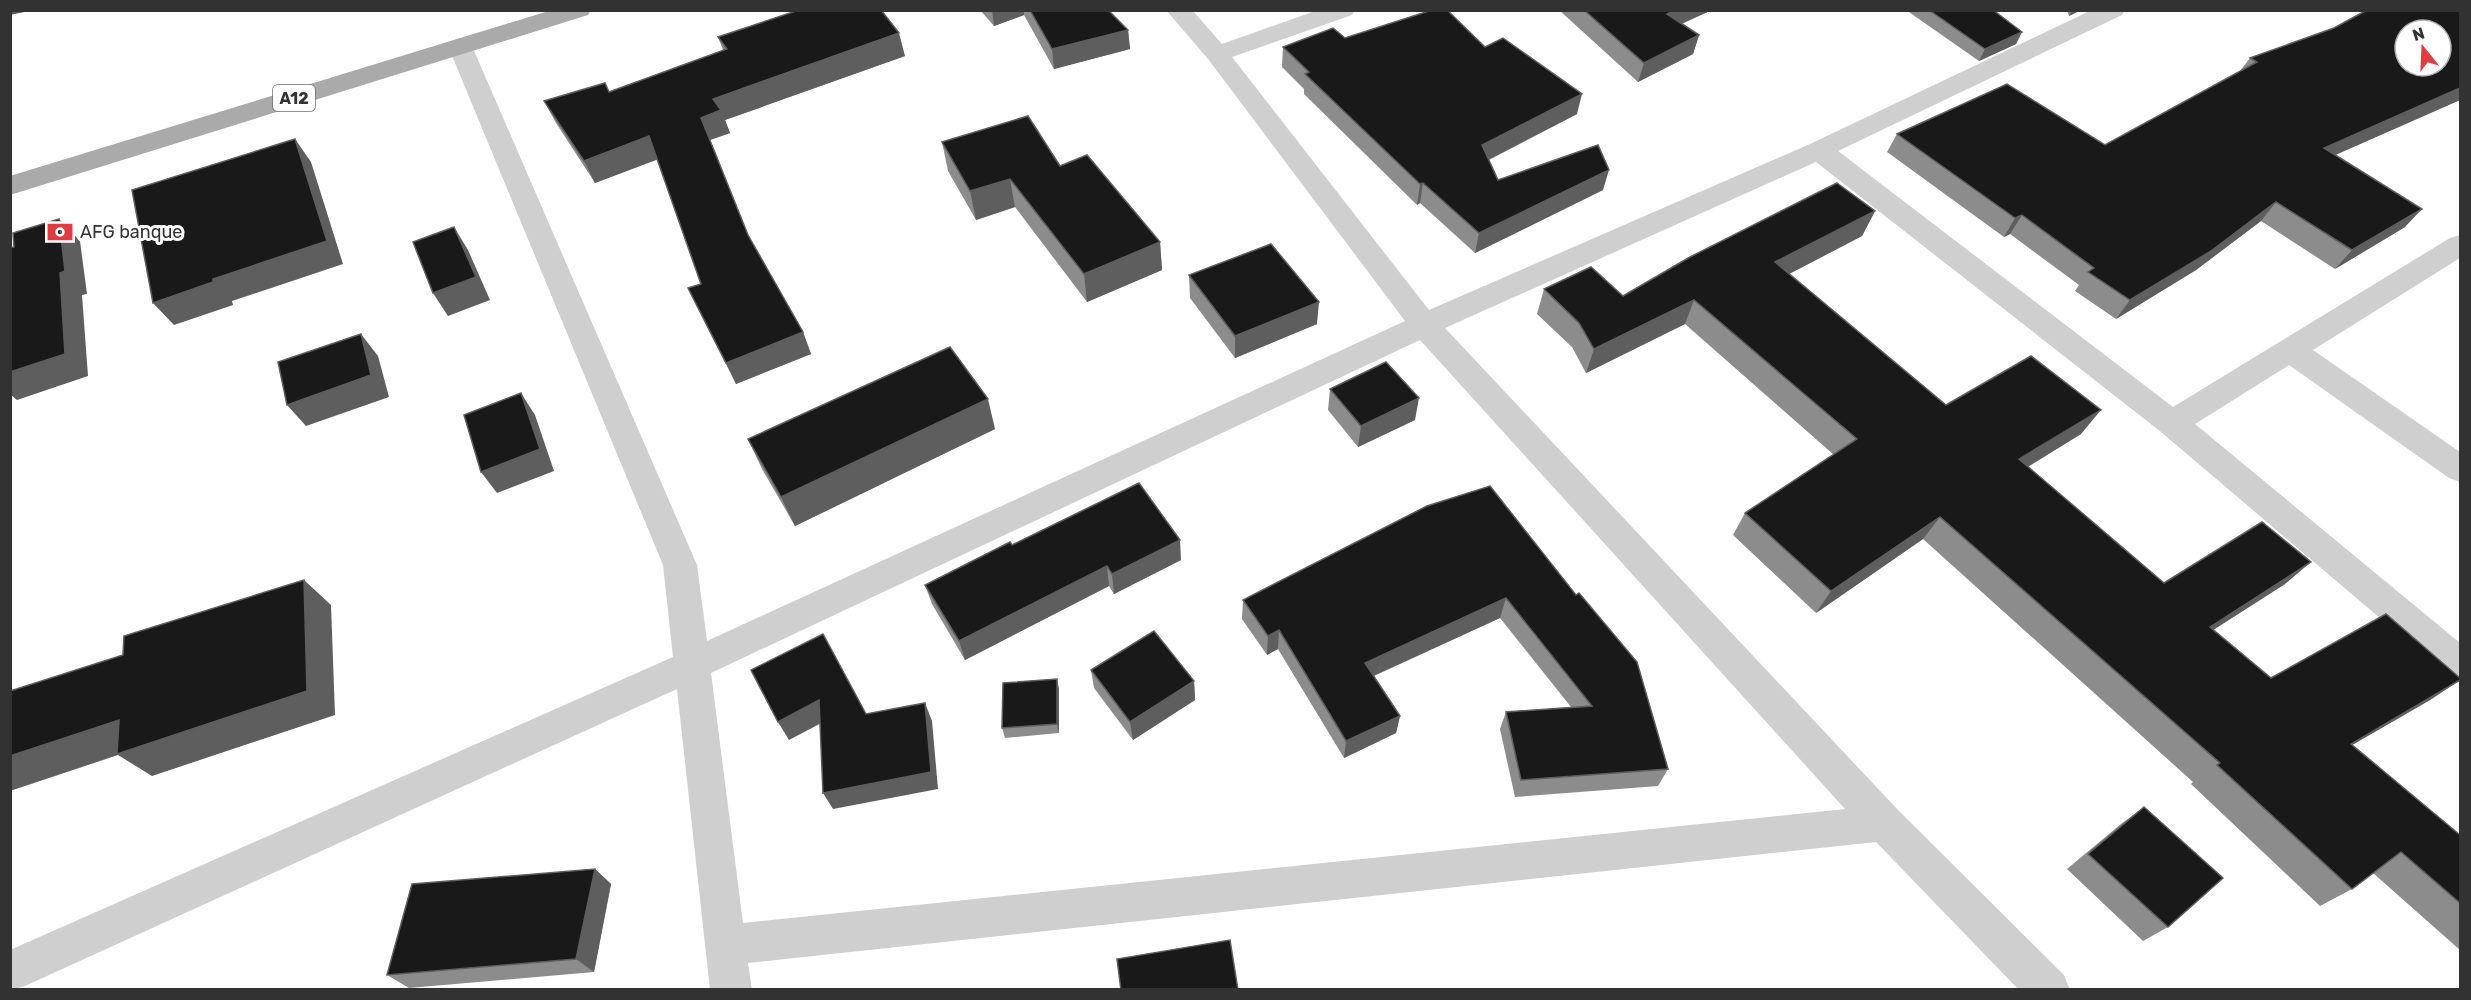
<svg xmlns="http://www.w3.org/2000/svg" width="2471" height="1000" viewBox="0 0 2471 1000" font-family="Rubik,sans-serif">
	<style>
		.lines { fill: none; stroke-linecap: round; stroke-linejoin: round }
		.street { fill: #cfcfcf; fill-rule: evenodd }
		.primary { fill: #aaa; fill-rule: evenodd }
		.wall { fill: #8c8c8c }
		.shaded-wall { fill: #5e5e5e }
		.building { fill: #191919; stroke: #5e5e5e; stroke-width: 1.5; fill-rule: evenodd }
		.labels { text-anchor: middle; stroke-width: 6; stroke-linejoin: round; paint-order: stroke }
		.shield { fill: #fff; stroke: #707070; stroke-width: 1.5 }
		.shield-label { font-size: 16px; font-weight: bold; fill: #323232 }
		.poi-label { font-size: 18px; fill: #323232; stroke: #fff; text-anchor: start }
	</style>
	<rect width="100%" height="100%" fill="#fff"/>
	<g class="lines">
		<path class="street" d="M1166 10H1192L1222 44 1318 10H1355L1352 15 1232 57 1429 310 1810 144 2092 10H2125L2122 15 1838 151 2173 407 2450 238 2460 235V258L2313 350 2460 452V482L2449 478 2289 365 2195 424 2460 643V680L2447 675 2161 432 1816 162 1445 328 1898 810 2064 975 2070 990H2019L1876 842 748 963 752 990H710L677 689 25 986 10 990V950L673 657 663 565 448 46 451 41 460 38 469 41 472 46 697 565 707 641 1405 321 1208 59ZM1420 340 1845 809 743 923 711 673Z"/>
		<polygon class="primary" points="552,10 591,10 588,15 10,195 10,176"/>
	</g>
	<g class="wall">
		<polygon points="980,10 1108,10 1128,30 1130,49 1054,69 1024,15 994,26"/>
		<polygon points="1559,10 1712,10 1682,24 1699,35 1693,54 1638,82"/>
		<polygon points="1906,10 1993,10 2016,44 1979,61"/>
		<polygon points="2067,10 2081,10 2069,16"/>
		<polygon points="718,37 905,56 725,120 730,133 710,140 748,235 803,332 811,354 736,384 688,288 701,284 657,159 595,183 556,123 544,101 609,92 723,50"/>
		<polygon points="1345,38 1485,47 1577,114 1489,160 1498,180 1603,190 1475,253 1420,203 1417,205 1304,94 1304,89 1282,67 1283,47"/>
		<polygon points="2250,58 2460,100 2335,155 2405,227 2335,269 2261,221 2196,270 2116,319 2075,291 2079,285 2010,234 2004,237 1887,152 1897,134 2105,145 2240,71"/>
		<polygon points="942,142 1060,166 1160,242 1162,270 1087,302 1015,207 976,220 948,171"/>
		<polygon points="1875,211 1862,236 1789,274 1946,405 2081,434 2028,467 2164,583 2285,584 2213,630 2271,678 2460,680 2430,700 2352,745 2460,835 2460,950 2373,873 2352,889 2320,906 2191,784 2193,782 1923,539 1816,613 1733,535 1745,513 1834,455 1685,324 1586,373 1572,347 1537,314 1544,289 1623,296"/>
		<polygon points="1189,275 1317,324 1235,358 1190,298"/>
		<polygon points="1330,389 1415,420 1358,447 1328,410"/>
		<polygon points="995,429 795,526 762,469 748,439"/>
		<polygon points="1427,506 1668,769 1658,786 1515,797 1500,729 1506,712 1571,707 1500,618 1374,676 1400,716 1396,733 1344,758 1278,649 1267,655 1242,619 1243,600"/>
		<polygon points="1012,545 1181,560 1114,594 1109,586 965,660 932,604 925,585"/>
		<polygon points="1091,670 1194,681 1195,700 1133,740 1094,688"/>
		<polygon points="1059,689 1059,733 1005,738 1002,728"/>
		<polygon points="2144,807 2168,927 2143,941 2067,869 2121,824"/>
		<polygon points="595,869 611,884 594,972 409,988 387,975"/>
	</g>
	<g class="shaded-wall">
		<polygon points="10,10 34,10 10,15"/>
		<polygon points="992,10 1024,10 1024,15 994,26"/>
		<polygon points="1675,10 1712,10 1662,32 1667,14"/>
		<polygon points="2072,10 2081,10 2069,16"/>
		<polygon points="1128,30 1130,49 1054,69 1052,49"/>
		<polygon points="2022,32 2016,44 1979,61 1985,49"/>
		<polygon points="899,33 905,56 725,120 730,133 710,140 701,118 713,99"/>
		<polygon points="1699,35 1693,54 1638,82 1644,63"/>
		<polygon points="2460,88 2460,100 2308,167 2324,148"/>
		<polygon points="1582,94 1577,114 1478,165 1482,145"/>
		<polygon points="649,136 659,159 595,183 584,161"/>
		<polygon points="295,139 311,162 343,264 232,301 233,305 174,325 153,303"/>
		<polygon points="1609,170 1603,190 1475,253 1479,233"/>
		<polygon points="1010,179 1015,207 976,220 970,191"/>
		<polygon points="1423,183 1420,203 1417,205 1420,184"/>
		<polygon points="2276,202 2261,221 2196,270 2116,319 2130,300"/>
		<polygon points="2422,209 2405,227 2335,269 2352,250"/>
		<polygon points="1875,211 1862,236 1764,287 1775,262"/>
		<polygon points="2022,215 2010,234 2004,237 2015,218"/>
		<polygon points="59,219 80,241 87,294 82,295 88,376 17,400 10,394 10,372"/>
		<polygon points="454,227 468,250 490,300 448,316 433,293"/>
		<polygon points="1160,242 1162,270 1087,302 1084,274"/>
		<polygon points="1694,300 1685,324 1586,373 1594,349"/>
		<polygon points="1319,302 1317,324 1235,358 1235,336"/>
		<polygon points="803,332 811,354 736,384 726,363"/>
		<polygon points="361,334 378,356 389,397 306,426 287,405"/>
		<polygon points="521,393 535,415 554,471 497,493 481,472"/>
		<polygon points="1419,398 1415,420 1358,447 1361,426"/>
		<polygon points="988,399 995,429 795,526 781,497"/>
		<polygon points="2101,410 2081,434 2001,483 2019,459"/>
		<polygon points="1940,517 1923,539 1816,613 1831,591"/>
		<polygon points="1180,540 1181,560 1114,594 1112,574"/>
		<polygon points="2311,562 2285,584 2185,648 2210,627"/>
		<polygon points="1107,566 1109,586 965,660 959,641"/>
		<polygon points="304,580 331,605 335,715 152,776 118,755 10,791 10,756"/>
		<polygon points="1506,598 1500,618 1362,681 1365,663"/>
		<polygon points="1279,630 1278,649 1267,655 1268,636"/>
		<polygon points="1057,679 1059,689 1059,733 1057,724"/>
		<polygon points="2460,680 2430,700 2321,763 2351,744"/>
		<polygon points="1194,681 1195,700 1133,740 1130,722"/>
		<polygon points="819,700 829,719 789,740 778,722"/>
		<polygon points="925,703 932,721 938,789 833,809 823,793"/>
		<polygon points="1400,716 1396,733 1344,758 1346,741"/>
		<polygon points="595,869 611,884 594,972 576,959"/>
	</g>
	<g class="building">
		<polygon points="799,10 881,10 899,33 713,99 721,110 701,118 748,235 803,332 726,363 688,288 701,284 649,136 584,161 544,101 605,83 609,92 727,49 718,37"/>
		<polygon points="1030,10 1108,10 1128,30 1052,49"/>
		<polygon points="1432,10 1447,10 1485,47 1503,38 1582,94 1482,145 1498,180 1598,145 1609,170 1479,233 1423,183 1420,184 1305,74 1309,72 1283,47 1333,28 1345,38"/>
		<polygon points="1584,10 1675,10 1667,14 1699,35 1644,63"/>
		<polygon points="1929,10 1993,10 2022,32 1985,49"/>
		<path d="M2367 10H2460V88L2324 148 2422 209 2352 250 2276 202 2211 251 2130 300 2088 272 2094 268 2022 215 2015 218 1897 134 2007 84 2105 145 2257 62 2250 58 2334 28ZM2405 30H2441V66H2405Z"/>
		<polygon points="1028,116 1060,166 1087,155 1160,242 1084,274 1010,179 970,191 942,142"/>
		<polygon points="295,139 327,241 213,279 213,282 153,303 132,190"/>
		<polygon points="1837,183 1875,211 1775,262 1946,405 2031,356 2101,410 2019,459 2164,583 2262,522 2311,562 2210,627 2271,678 2386,614 2460,678 2460,680 2351,744 2460,835 2460,903 2401,852 2352,889 2217,765 2220,763 1940,517 1831,591 1745,513 1857,439 1694,300 1594,349 1579,323 1544,289 1591,267 1623,296 1690,257"/>
		<polygon points="59,219 65,271 60,273 65,354 10,372 10,248 14,247 13,233"/>
		<polygon points="454,227 476,277 433,293 413,242"/>
		<polygon points="1271,244 1319,302 1235,336 1189,275"/>
		<polygon points="361,334 371,375 287,405 278,362"/>
		<polygon points="950,347 988,399 781,497 748,439"/>
		<polygon points="1386,362 1419,398 1361,426 1330,389"/>
		<polygon points="521,393 540,449 481,472 464,415"/>
		<polygon points="1139,483 1180,540 1112,574 1107,566 959,641 925,585 1010,542 1012,545"/>
		<polygon points="1490,486 1576,595 1579,593 1637,662 1668,769 1521,780 1506,712 1592,706 1506,598 1365,663 1400,716 1346,741 1279,630 1268,636 1243,600 1427,506"/>
		<polygon points="304,580 307,691 117,754 119,720 10,756 10,691 123,655 124,636"/>
		<polygon points="1154,631 1194,681 1130,722 1091,670"/>
		<polygon points="823,634 866,714 925,703 931,772 823,793 819,700 778,722 751,670"/>
		<polygon points="1057,679 1057,724 1002,728 1003,683"/>
		<polygon points="2144,807 2223,878 2168,927 2088,854"/>
		<polygon points="595,869 576,959 387,975 412,884"/>
		<polygon points="1230,940 1238,990 1121,990 1117,959"/>
	</g>
	<defs>
		<g id="bank-bare" transform="scale(2.07)"><path d="M-6-4H6V4H-6ZM0-2.3a2.3 2.3 0 1 0 0 4.6a2.3 2.3 0 1 0 0-4.6Z" fill="#e13c41" stroke="#fff" stroke-width="2.5" paint-order="stroke"/></g>
	</defs>
	<g fill-rule="evenodd">
		<use href="#bank-bare" x="60" y="232"/>
	</g>
	<g class="labels">
		<rect class="shield" x="273" y="85" width="42" height="26" rx="4.5"/>
		<g class="shield-label">
			<text x="294" y="104">A12</text>
		</g>
		<g class="poi-label">
			<text x="80" y="238">AFG banque</text>
		</g>
	</g>
	<rect width="2471" height="1000" fill="none" stroke="#323232" stroke-width="24"/>
	<g transform="translate(2423 48) rotate(342)"><circle r="28" fill="#ffffff" stroke="#adadad" stroke-width="1.5"/>
	<path d="M0-4.5L10 22L0 15L-10 22Z" fill="#e13c41"/>
	<text y="-9" font-size="16" font-weight="bold" text-anchor="middle" fill="#323232">N</text>
	</g>
</svg>
